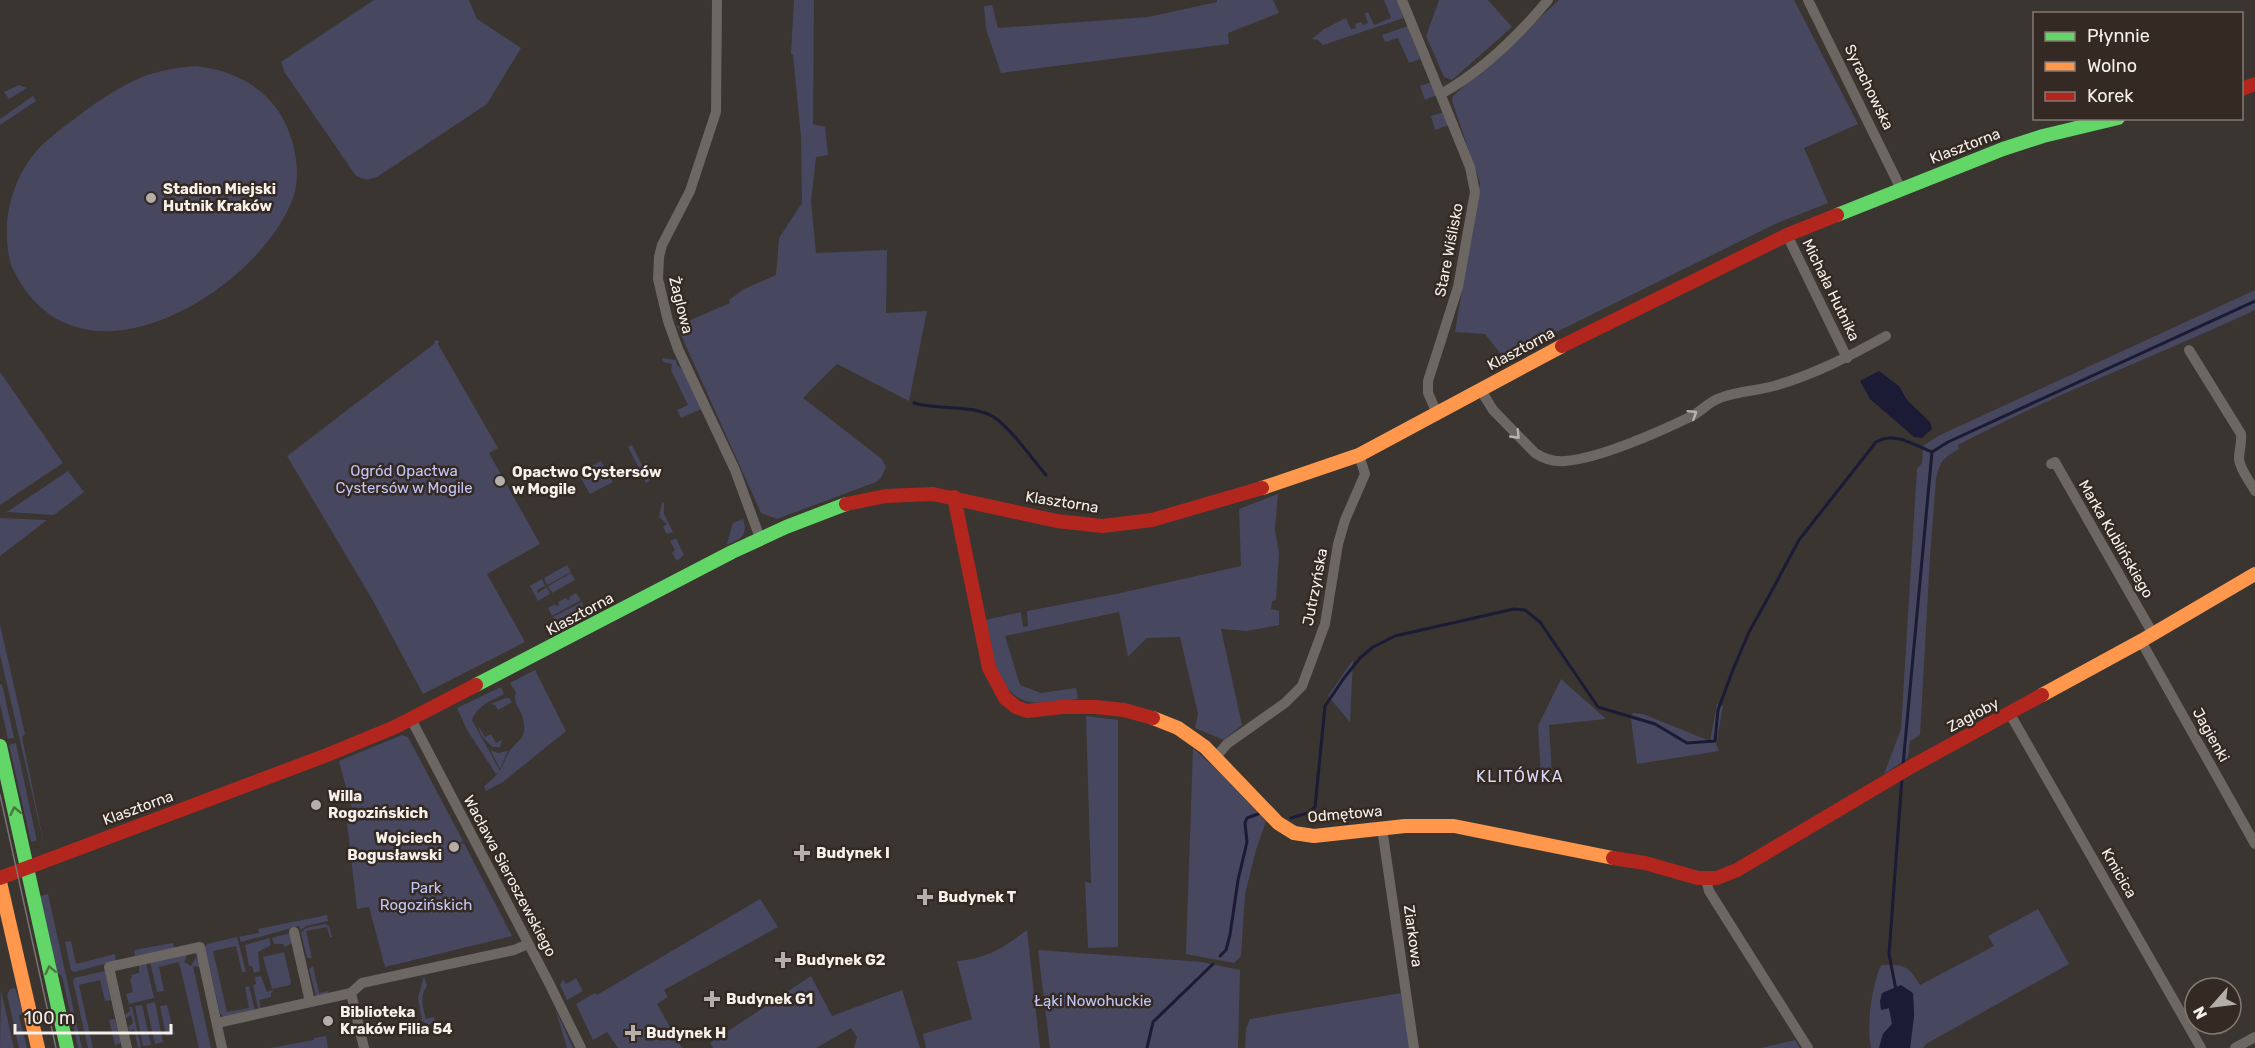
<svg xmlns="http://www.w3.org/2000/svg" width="2255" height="1048" viewBox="0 0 2255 1048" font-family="Rubik,sans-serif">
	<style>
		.green { fill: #47475f }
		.water { fill: #1c1b36 }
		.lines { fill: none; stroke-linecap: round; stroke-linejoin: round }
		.stream { stroke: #1c1b36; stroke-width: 3 }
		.street { stroke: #6c6763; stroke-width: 10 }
		.fast { stroke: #63d668; stroke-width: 14 }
		.slow { stroke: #ff974d; stroke-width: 14 }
		.jam { stroke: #b3261e; stroke-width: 14 }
		.tram { stroke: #787370; stroke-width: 1.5 }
		.oneway { stroke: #b8b2ae }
		.oneway2 { stroke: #497742 }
		.poi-dot { fill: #b4afaa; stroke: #342a23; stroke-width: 2 }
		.labels { text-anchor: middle; stroke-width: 5; stroke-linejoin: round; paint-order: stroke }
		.street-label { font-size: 15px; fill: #f6f0eb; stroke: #342a23 }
		.poi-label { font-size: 15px; font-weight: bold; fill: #f6f0eb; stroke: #342a23; text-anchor: start }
		.park-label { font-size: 15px; fill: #c3c6f8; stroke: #342a23 }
		.neighbourhood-label { font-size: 16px; letter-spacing: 1.5px; fill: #dadcf9; stroke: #342a23 }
	</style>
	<rect width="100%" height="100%" fill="#3a3531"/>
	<g class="green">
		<polygon points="374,0 469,0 477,19 521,48 487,104 377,177 367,180 356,176 285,73 281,62"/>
		<polygon points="794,0 814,0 813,124 825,127 828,155 816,157 811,201 816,253 887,250 886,313 927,311 909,401 837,364 803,398 882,459 886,467 881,478 876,482 777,519 761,513 677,326 730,303 729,300 744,289 776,275 779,238 802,203 801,137 793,55 791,54"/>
		<polygon points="1217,0 1273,0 1279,13 1228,33 1229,44 1001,73 986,29 984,6 992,5 998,28 1148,17 1217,2"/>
		<polygon points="1384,0 1397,0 1404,18 1323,45 1318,40 1312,39 1324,29 1346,18 1351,29 1356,28 1355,24 1361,22 1363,25 1368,23 1365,14 1368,12 1374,25 1391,18"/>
		<polygon points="1439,0 1488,0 1512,27 1452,80 1444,77 1426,36"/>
		<polygon points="1559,0 1794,0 1858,124 1804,148 1828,203 1775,224 1504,358 1485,334 1455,332 1480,183 1452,101 1453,96"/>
		<polygon points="1408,26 1420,59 1409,63 1398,38 1385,42 1382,35"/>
		<path d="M196 66C229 70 257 82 277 109 293 132 302 168 294 195 269 272 140 362 61 321 37 309 22 289 11 265 0 224 11 179 39 148 54 133 72 121 89 108 105 96 127 83 147 75 163 70 179 67 196 66Z"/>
		<polygon points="1432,82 1437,95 1425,100 1420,86"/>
		<polygon points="19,85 27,88 9,99 4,92"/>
		<polygon points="33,96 36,101 0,125 0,119"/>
		<polygon points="1444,112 1449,125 1435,130 1431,116"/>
		<path d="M2255 290V310C2157 356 2054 394 1958 445L1959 449C1943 458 1940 461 1936 479L1930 556 1920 735 1910 741 1908 758 1884 774 1901 729 1917 469 1922 463 1923 446 1938 436Z"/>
		<polygon points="435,340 439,341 438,344 498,448 489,453 540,544 487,574 525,642 423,694 372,599 287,456 434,344"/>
		<polygon points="662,358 676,360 677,365 688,375 702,409 681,418 677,410 688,405 671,370 672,364 663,362"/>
		<polygon points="0,372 63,463 0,505"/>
		<polygon points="632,445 650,481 646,483 644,478 645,474 641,472 628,447"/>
		<polygon points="601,461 613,482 590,494 578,473"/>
		<polygon points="68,471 84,492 54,515 7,512"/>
		<path d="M1278 494 1275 530 1279 553 1276 600 1272 601 1271 609 1279 611V625L1247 631 1221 629 1242 725 1224 740 1195 728 1198 714 1180 637 1147 638 1128 657 1119 612 1005 636 1020 685 1041 693 1076 688 1078 699C1063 701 1046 705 1031 702 996 697 991 647 985 620L1021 612 1023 627 1028 626 1027 611 1116 594 1241 566 1239 509Z"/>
		<polygon points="662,502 664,503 664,514 673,532 667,534 663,527 667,524 659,517"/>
		<polygon points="0,518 47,520 0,556"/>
		<path d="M743 519C748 534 742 540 727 544L733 523Z"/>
		<polygon points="676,538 684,555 677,561 672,553 675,550 670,541"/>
		<polygon points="567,565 571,572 547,585 544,578"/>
		<polygon points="571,573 575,580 552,593 548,586"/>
		<polygon points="542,579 545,586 537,590 538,593 547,587 550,594 538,601 530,586"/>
		<polygon points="576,593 581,600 552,616 548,608 555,604 556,606 559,605 558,602 566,598 568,600 570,599 569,597"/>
		<polygon points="582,602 583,608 555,622 553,617"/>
		<polygon points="0,625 25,734 22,737 45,849 0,654"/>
		<polygon points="1353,660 1350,722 1328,696"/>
		<path d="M535 670 566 731 503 782 486 791 484 786C503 771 499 771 509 752 517 739 528 740 523 719 521 710 512 701 516 693L510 683Z"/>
		<polygon points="1561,679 1606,719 1549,725 1552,775 1541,776 1538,726"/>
		<polygon points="2,684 14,738 8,739 0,704 0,685"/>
		<path d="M501 687 504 694C491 701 478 705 472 720L500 771 496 774 467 730 457 708Z"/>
		<polygon points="506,698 509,698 512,702 498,710 495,705 490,704"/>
		<polygon points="1717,704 1723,706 1716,744 1719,751 1637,764 1631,719 1633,713 1643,714 1710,741"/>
		<polygon points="1086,716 1118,720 1118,947 1088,948 1085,882 1091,883"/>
		<path d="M479 727 485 737 491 734 496 743 502 740 500 747H493C487 742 478 734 479 727Z"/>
		<polygon points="402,735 408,737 463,841 454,848 464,843 512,936 385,967 369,907 357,909 347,823 355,820 339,761"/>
		<polygon points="16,743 36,837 36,841 31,842 9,745"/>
		<polygon points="1193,748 1213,766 1266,821 1256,850 1245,894 1241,956 1234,963 1186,954"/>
		<polygon points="490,750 498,753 508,751 500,769"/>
		<polygon points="48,894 82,1048 78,1048 62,976 57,973 40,896"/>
		<polygon points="760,899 778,927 664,990 668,997 657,1004 682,1048 618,1048 607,1032 593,1040 576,1004 595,993 597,995"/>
		<path d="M2038 909 2069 964 1926 1044 1923 1048H1910L1914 1016 1913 993 1882 1010 1889 1008 1892 1024 1883 1034 1879 1048H1871C1866 1025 1872 986 1881 965 1903 965 1908 964 1920 985L1994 946 1988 936Z"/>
		<polygon points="327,915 328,921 306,926 301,930 299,926 241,942 239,937 259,933 258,929"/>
		<polygon points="325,924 329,926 332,937 330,937 327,927 306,931 312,958 307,958 301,933 306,928"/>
		<path d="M1027 930 1040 1048H926L923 1034 972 1019 957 961C988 958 1003 948 1027 930Z"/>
		<polygon points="290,933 292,943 285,947 283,944 274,944 272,938"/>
		<polygon points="237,937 246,972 242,972 236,946 213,951 227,1012 249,1008 245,987 249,986 255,1011 224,1018 220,1013 205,948 207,944"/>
		<polygon points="269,938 271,945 258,952 260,971 254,973 252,966 249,966 245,945"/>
		<polygon points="71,941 76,964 115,954 116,961 74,972 71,970 65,942"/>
		<polygon points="173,943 174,948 135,956 134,950"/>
		<polygon points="1038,950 1202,962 1240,970 1238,1048 1050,1048"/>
		<polygon points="284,952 291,982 290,985 272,989 263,957"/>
		<polygon points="188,954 184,962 191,966 196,957 200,967 193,966 211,1048 199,1048 179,962 159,967 164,991 157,992 150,962"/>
		<polygon points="146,963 154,998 129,1004 126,994 133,992 130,979 132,978 131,975 139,973 139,964"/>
		<polygon points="313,966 319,993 328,991 328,993 316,996 309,969"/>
		<polygon points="105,971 111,1000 105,1001 100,980 79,985 93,1048 88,1048 73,981 74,978"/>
		<polygon points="261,976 267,992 272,990 273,992 271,993 271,997 259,1000 261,1008 258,1008 253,985 256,984 255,977"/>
		<path d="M424 976 427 986C419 997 423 1007 426 1019L434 1017 435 1020 429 1025 422 1021 418 998Z"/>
		<polygon points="811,976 832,1016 902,990 920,1048 854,1048 857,1037 851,1028 816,1048 713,1048 710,1043"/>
		<polygon points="576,978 583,991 567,1000 560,985 563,979 566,984"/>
		<polygon points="15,988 23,1012 19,1016 27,1048 19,1048 7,995 10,989"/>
		<polygon points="1,990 14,1048 0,1048"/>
		<polygon points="1401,993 1411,1048 1245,1048 1246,1029 1250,1019"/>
		<polygon points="155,1002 163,1042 155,1044 146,1004"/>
		<polygon points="142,1005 151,1045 143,1046 135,1006"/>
		<polygon points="167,1005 174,1034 166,1036 160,1006"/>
		<polygon points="129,1007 132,1007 141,1047 138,1048 134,1029 129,1031 128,1027 133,1023 131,1015 126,1018 125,1015 130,1011"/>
		<polygon points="555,1008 573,1048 567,1048"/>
		<polygon points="115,1019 121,1043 115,1045 109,1020"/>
		<polygon points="326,1036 328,1048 270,1048 314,1040 314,1038"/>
		<polygon points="1795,1040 1800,1048 1761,1048"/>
	</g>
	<g class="water">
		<polygon points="1879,371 1899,386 1907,400 1930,422 1932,429 1922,438 1914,437 1870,399 1860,381"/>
		<polygon points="1901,985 1913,993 1914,1016 1910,1048 1879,1048 1883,1034 1892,1024 1889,1008 1881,1010 1880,1001 1882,993"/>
	</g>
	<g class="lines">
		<g class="stream">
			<path d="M914 403C937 410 965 405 988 414 1005 420 1033 460 1046 475"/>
			<polyline points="1903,765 1932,452 1948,442 2255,301"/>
			<path d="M1291 818 1308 813 1315 807 1325 706 1344 678 1360 658 1373 647 1395 636 1514 609 1525 610 1540 622 1598 707 1655 724 1687 743 1715 741 1718 710 1732 672 1749 632 1770 594 1799 540 1876 442C1894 431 1914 445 1932 452"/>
			<polyline points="1220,956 1226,950 1230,935 1238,880 1247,842 1245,823 1247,818 1258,814"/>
			<polyline points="1896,990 1889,954 1902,778"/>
			<polyline points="1147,1048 1153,1022 1213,964"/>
		</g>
		<g class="street">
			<polyline points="717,0 716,112 690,191 662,245 659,257 658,279 668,321 678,349 735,470 760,538"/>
			<polyline points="1402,0 1470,167 1475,192 1458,287 1428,381 1428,393 1437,413"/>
			<polyline points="1808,0 1901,189"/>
			<path d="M1441 94C1482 71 1518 36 1548 0"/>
			<polyline points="1787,235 1847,358"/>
			<path d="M2189 350 2241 434C2242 443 2239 451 2239 459 2240 470 2250 481 2255 491"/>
			<path d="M1480 389 1493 410 1535 453C1544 459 1554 462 1565 461 1598 459 1659 432 1690 417 1701 412 1708 402 1720 398 1737 391 1756 391 1774 386 1813 375 1850 356 1886 336"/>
			<polyline points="2051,464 2055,462 2153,634"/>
			<polyline points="2141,641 2255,844"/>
			<polyline points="2010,714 2201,1048"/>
			<polyline points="411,719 548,981 581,1048"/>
			<polyline points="1215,758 1227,744 1285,703 1302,686 1325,624 1338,544 1345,520 1365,474 1359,455"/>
			<polyline points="1382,828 1414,1048"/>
			<polyline points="1706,879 1709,891 1808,1048"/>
			<polyline points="294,932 310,1002"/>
			<polyline points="351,993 364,1048"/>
			<polyline points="217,1023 351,993 362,983 514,950 528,944"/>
			<polyline points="127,1048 109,967 200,947 222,1048"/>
			<polyline points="2235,1048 2255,1037"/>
		</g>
		<g class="fast">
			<polyline points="1837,215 2003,149 2043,136 2118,118"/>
			<polyline points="476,685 732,552 786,527 846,504"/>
			<polyline points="0,746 67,1048"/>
		</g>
		<g class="slow">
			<polyline points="1262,488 1359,455 1562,346"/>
			<polyline points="2042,695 2141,641 2255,574"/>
			<polyline points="1153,718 1178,728 1205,747 1278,823 1294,833 1314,836 1405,826 1454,826 1613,858"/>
			<polyline points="0,882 38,1048"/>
		</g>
		<g class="jam">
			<polyline points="2242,89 2255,84"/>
			<polyline points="1562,346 1787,235 1837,215"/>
			<polyline points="954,497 989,668 1005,698 1016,707 1027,711 1062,707 1096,707 1124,710 1153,718"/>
			<polyline points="846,504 886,496 933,494 1057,521 1102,526 1152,520 1262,488"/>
			<polyline points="1613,858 1645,863 1698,878 1717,878 1737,870 1914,765 2042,695"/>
			<polyline points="0,878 327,755 395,727 476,685"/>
		</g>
		<polyline class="tram" points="0,795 56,1048"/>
	</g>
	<defs><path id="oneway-chevron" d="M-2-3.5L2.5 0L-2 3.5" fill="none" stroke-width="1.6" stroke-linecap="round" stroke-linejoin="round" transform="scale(1.5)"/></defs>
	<g class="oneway">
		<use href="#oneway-chevron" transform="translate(1693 414) rotate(-32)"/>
		<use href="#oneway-chevron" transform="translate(1516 435) rotate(46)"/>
	</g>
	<g class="oneway2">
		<use href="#oneway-chevron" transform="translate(15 811) rotate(-103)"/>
		<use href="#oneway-chevron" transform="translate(50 970) rotate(-102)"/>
	</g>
	<g class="poi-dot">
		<circle cx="151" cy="198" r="6"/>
		<circle cx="500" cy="481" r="6"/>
		<circle cx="316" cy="805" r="6"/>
		<circle cx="454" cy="847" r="6"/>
		<path d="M799 844h6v6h6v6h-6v6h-6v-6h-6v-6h6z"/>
		<path d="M922 888h6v6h6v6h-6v6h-6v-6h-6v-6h6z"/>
		<path d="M780 951h6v6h6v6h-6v6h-6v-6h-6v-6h6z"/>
		<path d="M709 990h6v6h6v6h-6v6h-6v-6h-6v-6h6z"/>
		<circle cx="328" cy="1021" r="6"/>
		<path d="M630 1024h6v6h6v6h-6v6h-6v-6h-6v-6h6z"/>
	</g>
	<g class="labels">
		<g class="street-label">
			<text transform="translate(1869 87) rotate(64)" y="5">Syrachowska</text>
			<text transform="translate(1965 146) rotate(-21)" y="5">Klasztorna</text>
			<text transform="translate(1449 250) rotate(-79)" y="5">Stare Wiślisko</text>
			<text transform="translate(1831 290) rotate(64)" y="5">Michała Hutnika</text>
			<text transform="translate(681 305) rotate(76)" y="5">Żaglowa</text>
			<text transform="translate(1521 349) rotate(-28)" y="5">Klasztorna</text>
			<text transform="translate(1062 502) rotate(9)" y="5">Klasztorna</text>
			<text transform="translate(2116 539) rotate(60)" y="5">Marka Kublińskiego</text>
			<text transform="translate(1315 587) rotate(-79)" y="5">Jutrzyńska</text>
			<text transform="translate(580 614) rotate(-28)" y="5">Klasztorna</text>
			<text transform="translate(1973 715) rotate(-28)" y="5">Zagłoby</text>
			<text transform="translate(2211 735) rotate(61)" y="5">Jagienki</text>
			<text transform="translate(138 808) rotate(-20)" y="5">Klasztorna</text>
			<text transform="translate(1345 814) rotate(-5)" y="5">Odmętowa</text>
			<text transform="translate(2119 873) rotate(60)" y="5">Kmicica</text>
			<text transform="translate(510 876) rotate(62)" y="5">Wacława Sieroszewskiego</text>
			<text transform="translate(1413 936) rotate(82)" y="5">Ziarkowa</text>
		</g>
		<g class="poi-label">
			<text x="163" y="194">Stadion Miejski<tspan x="163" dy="17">Hutnik Kraków</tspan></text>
			<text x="512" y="477">Opactwo Cystersów<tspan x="512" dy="17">w Mogile</tspan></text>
			<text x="328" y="801">Willa<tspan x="328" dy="17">Rogozińskich</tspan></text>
			<text x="442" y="843" text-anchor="end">Wojciech<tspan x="442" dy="17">Bogusławski</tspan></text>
			<text x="816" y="858">Budynek I</text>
			<text x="938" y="902">Budynek T</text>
			<text x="796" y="965">Budynek G2</text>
			<text x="726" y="1004">Budynek G1</text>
			<text x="340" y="1017">Biblioteka<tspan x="340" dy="17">Kraków Filia 54</tspan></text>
			<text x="646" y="1038">Budynek H</text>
		</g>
		<g class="park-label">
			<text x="404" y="476">Ogród Opactwa<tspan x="404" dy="17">Cystersów w Mogile</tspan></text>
			<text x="426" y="893">Park<tspan x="426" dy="17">Rogozińskich</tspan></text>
			<text x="1093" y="1006">Łąki Nowohuckie</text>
		</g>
		<g class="neighbourhood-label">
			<text x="1520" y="782">KLITÓWKA</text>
		</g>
	</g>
	<rect x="2033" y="12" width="210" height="108" fill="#342a23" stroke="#827973" stroke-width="1.5"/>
	<rect x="2045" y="32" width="30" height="9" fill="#63d668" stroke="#827973" stroke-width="1.5"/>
	<text x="2087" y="42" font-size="18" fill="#f6f0eb">Płynnie</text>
	<rect x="2045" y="62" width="30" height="9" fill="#ff974d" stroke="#827973" stroke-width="1.5"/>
	<text x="2087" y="72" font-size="18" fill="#f6f0eb">Wolno</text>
	<rect x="2045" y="92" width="30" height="9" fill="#b3261e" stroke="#827973" stroke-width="1.5"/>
	<text x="2087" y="102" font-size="18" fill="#f6f0eb">Korek</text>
	<g transform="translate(2213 1006) rotate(242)"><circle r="28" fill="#342a23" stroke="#827973" stroke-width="1.5"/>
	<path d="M0-4.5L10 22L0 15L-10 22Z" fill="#b4afaa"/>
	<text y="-9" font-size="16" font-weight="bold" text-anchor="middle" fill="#f6f0eb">N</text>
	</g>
	<path d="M15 1024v9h156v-9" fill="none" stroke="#f6f0eb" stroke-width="3"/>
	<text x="24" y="1024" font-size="18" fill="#f6f0eb" stroke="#342a23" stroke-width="4.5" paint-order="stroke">100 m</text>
</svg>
